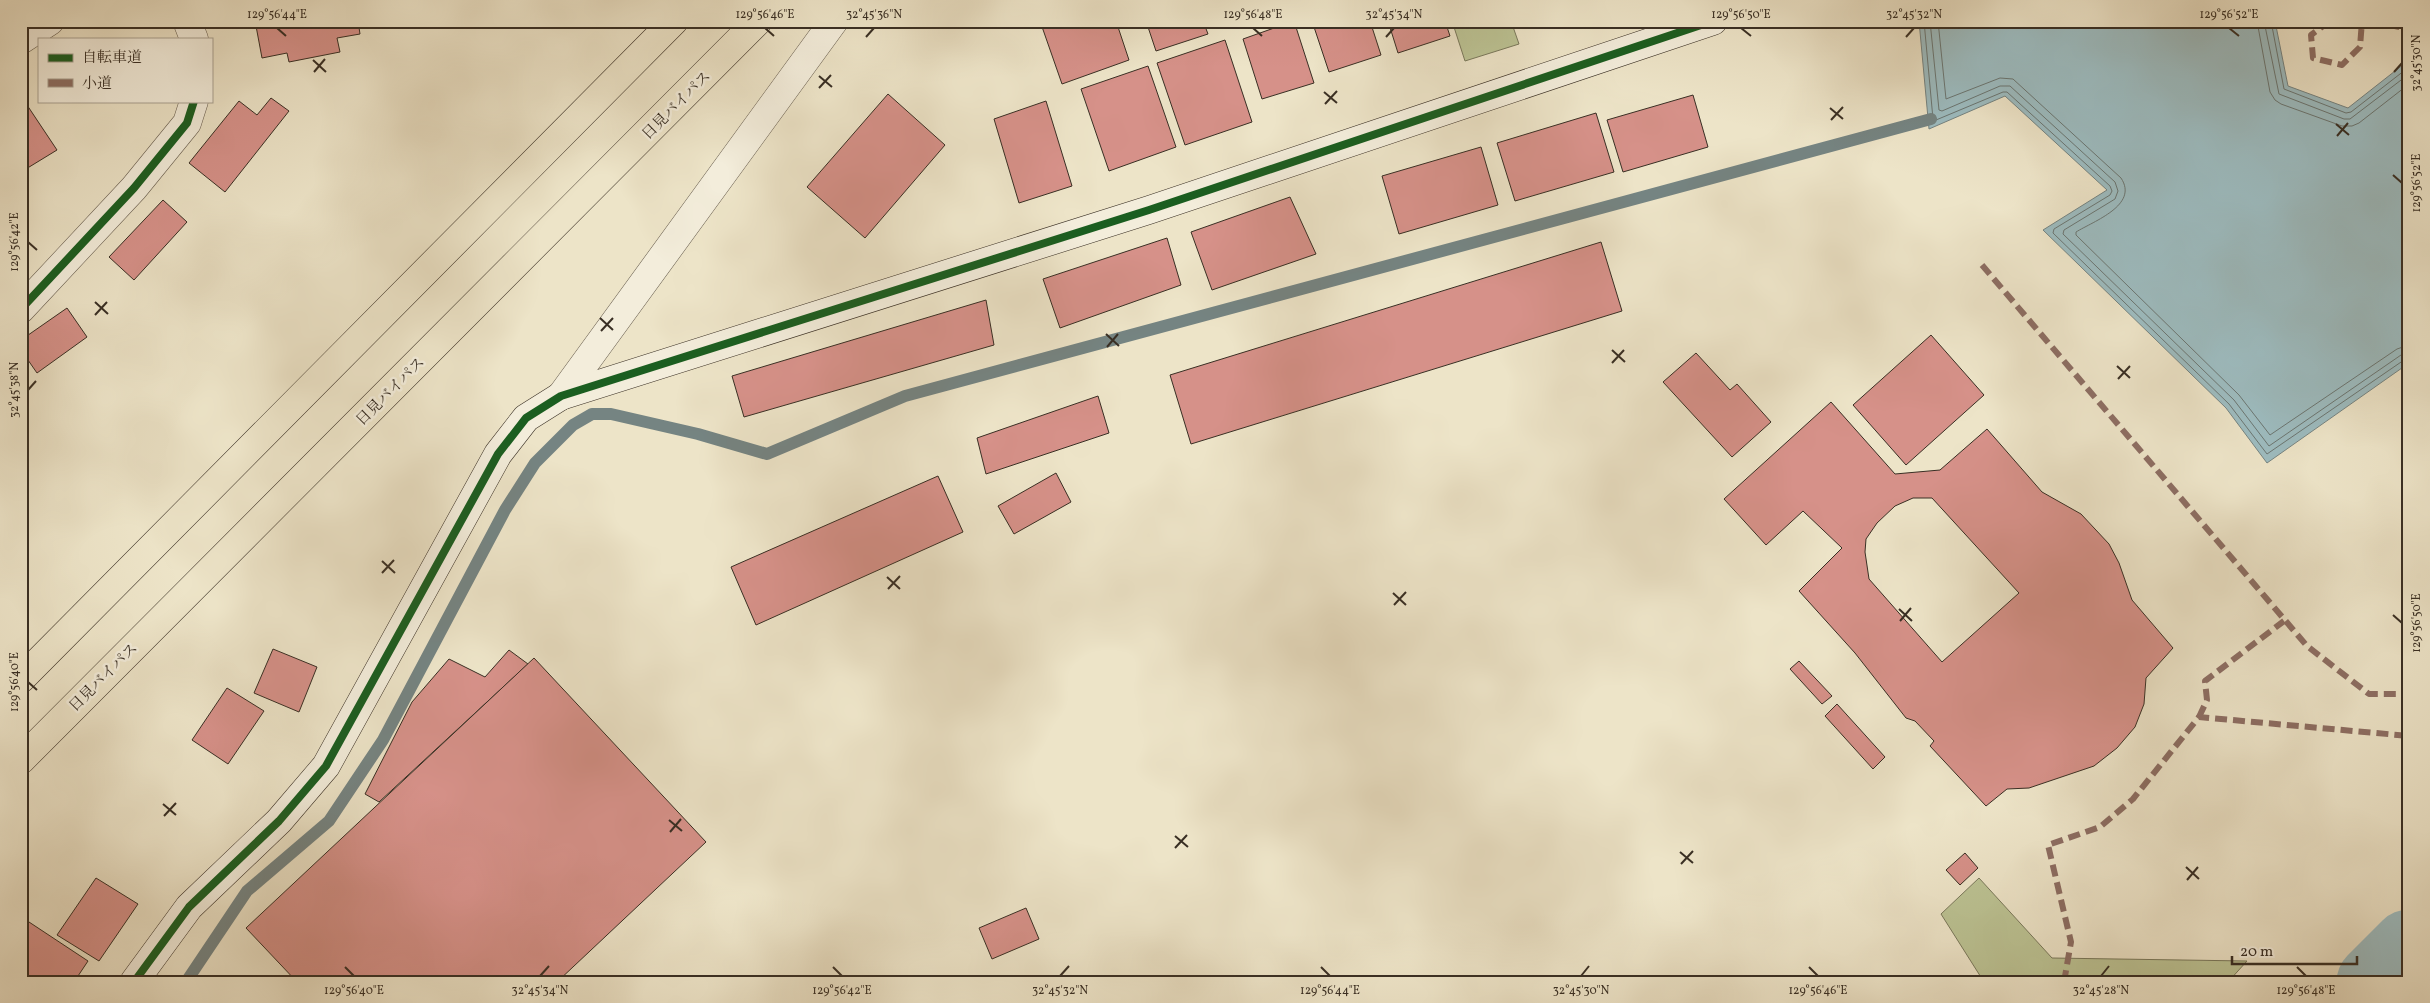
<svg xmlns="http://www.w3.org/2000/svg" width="2430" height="1003" viewBox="0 0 2430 1003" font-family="Vollkorn,'Noto Serif JP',serif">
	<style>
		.green { fill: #bcc394; stroke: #7a795c }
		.water { fill: #9dbcc0; stroke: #758482 }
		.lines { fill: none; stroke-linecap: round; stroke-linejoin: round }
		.shore { stroke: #6b7672; stroke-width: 1 }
		.stream { stroke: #758482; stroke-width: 12 }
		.river { stroke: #9dbcc0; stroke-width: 75 }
		.building { fill: #d69189; stroke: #392f24; fill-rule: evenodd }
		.street-casing { stroke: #665c4d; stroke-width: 29 }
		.secondary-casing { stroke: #392f24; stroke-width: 29 }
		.highway-casing { stroke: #392f24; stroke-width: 29 }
		.street { stroke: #f3eddb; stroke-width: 28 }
		.secondary { stroke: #f3eddb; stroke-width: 28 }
		.highway { stroke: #ede4c8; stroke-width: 28 }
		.quiet { stroke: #8d6e63; stroke-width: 6; stroke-dasharray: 12 6; stroke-linecap: butt }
		.cycleway-casing { stroke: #f3eddb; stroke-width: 11 }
		.cycleway { stroke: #1b5e20; stroke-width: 8 }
		.ticks { fill: none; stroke: #392f24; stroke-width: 2 }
		.labels { text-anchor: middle; stroke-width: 5; stroke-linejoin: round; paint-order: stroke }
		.street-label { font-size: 15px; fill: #392f24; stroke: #f3eddb }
		.neatline { fill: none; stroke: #392f24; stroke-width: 2 }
		.ticks-label { font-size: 12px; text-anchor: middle; fill: #392f24 }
	</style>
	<rect width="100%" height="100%" fill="#ede4c8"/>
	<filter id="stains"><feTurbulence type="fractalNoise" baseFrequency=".004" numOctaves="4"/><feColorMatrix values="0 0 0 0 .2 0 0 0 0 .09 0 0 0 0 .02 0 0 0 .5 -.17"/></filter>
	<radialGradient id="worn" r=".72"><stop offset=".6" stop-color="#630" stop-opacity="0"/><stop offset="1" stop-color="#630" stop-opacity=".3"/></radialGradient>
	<g class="green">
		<polygon points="1452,21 1511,21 1519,44 1465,61"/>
		<polygon points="1979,878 2052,958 2247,961 2228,982 1984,982 1941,914"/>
	</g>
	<polygon class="water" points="1919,21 2275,21 2288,86 2348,108 2409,60 2409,363 2267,463 2226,408 2043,230 2107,190 2005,96 1929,129"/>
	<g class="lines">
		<g class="shore">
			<polyline points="1924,21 1933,119 1936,120 2003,92 2007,92 2110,186 2112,191 2110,195 2054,229 2053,233 2229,404 2267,454 2404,360 2409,359"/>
			<polyline points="1930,21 1939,110 1942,111 2000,86 2010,86 2115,182 2118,191 2115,199 2064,230 2063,234 2234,400 2269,446 2401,355 2409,353"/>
			<path d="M1938 21 1946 99 2000 78 2013 79 2121 178C2139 205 2094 221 2076 232V235L2239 395 2270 435 2397 349 2409 345"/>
			<polyline points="2257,21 2270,92 2275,100 2281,104 2342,126 2352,126 2359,123 2409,84"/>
			<polyline points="2264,21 2279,94 2344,119 2350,119 2409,74"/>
			<polyline points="2271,21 2284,89 2346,113 2351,112 2409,67"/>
		</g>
		<polyline class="stream" points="186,982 247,891 329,821 383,740 505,510 535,463 573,425 592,414 611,414 698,434 767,454 905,396 1931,119"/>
		<polyline class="river" points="2374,982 2409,947"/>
	</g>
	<g class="building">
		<polygon points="281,21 358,21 360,34 337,38 340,52 289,62 287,53 262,58 256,26"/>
		<polygon points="1040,21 1116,21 1129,60 1062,84"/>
		<polygon points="1146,21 1203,21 1208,34 1156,51"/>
		<polygon points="1294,21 1314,83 1262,99 1243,39"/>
		<polygon points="1312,21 1370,21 1381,55 1329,72"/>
		<polygon points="1388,21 1445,21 1450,36 1398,53"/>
		<polygon points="1225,40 1252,122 1185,145 1157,63"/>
		<polygon points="1148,66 1176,147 1109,171 1081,89"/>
		<polygon points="888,94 945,145 865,238 807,187"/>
		<polygon points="1693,95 1708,147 1623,172 1607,120"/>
		<polygon points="21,96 57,150 21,172"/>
		<polygon points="271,98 289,111 225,192 189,163 239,101 257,115"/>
		<polygon points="1046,101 1072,186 1019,203 994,119"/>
		<polygon points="1596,113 1614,172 1515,201 1497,143"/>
		<polygon points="1481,147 1498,205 1399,234 1382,176"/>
		<polygon points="1290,197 1316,254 1212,290 1191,232"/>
		<polygon points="163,200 187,222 134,280 109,257"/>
		<polygon points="1167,238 1181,285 1060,328 1043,279"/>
		<polygon points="1601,242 1622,311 1191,444 1170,375"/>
		<polygon points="986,300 994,345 744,417 732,376"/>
		<polygon points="67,308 87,337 37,373 21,350 21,340"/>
		<polygon points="1931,335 1984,395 1906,465 1853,405"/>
		<polygon points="1696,353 1730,390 1737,384 1771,422 1732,457 1663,382"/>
		<polygon points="1098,396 1109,433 986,474 977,438"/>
		<path d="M1831 402 1895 474 1940 470 1987 429 2042 492 2081 514 2109 544 2119 563 2132 600 2173 648 2146 678 2144 704 2135 727 2117 748 2094 766 2029 788 2007 789 1986 806 1930 746 1934 741 1915 721 1906 718 1855 653 1799 591 1842 548 1803 511 1766 545 1724 499ZM1913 498H1932L2019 593 1942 662 1869 579 1865 552 1866 539 1877 523 1895 506Z"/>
		<polygon points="1056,473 1071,502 1014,534 998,506"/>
		<polygon points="938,476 963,532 756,625 731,567"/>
		<polygon points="273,649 317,667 299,712 254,693"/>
		<polygon points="509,650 528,664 379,802 365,794 412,702 449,659 485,677"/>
		<polygon points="534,658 706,842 557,982 297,982 246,928"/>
		<polygon points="1799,661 1832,696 1822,704 1790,669"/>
		<polygon points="227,688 264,711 228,764 192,740"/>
		<polygon points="1837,704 1885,757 1873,769 1825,716"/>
		<polygon points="1965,853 1978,868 1960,885 1946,870"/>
		<polygon points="96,878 138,904 99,961 57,935"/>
		<polygon points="1026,908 1039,939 992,959 979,928"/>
		<polygon points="29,922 88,961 74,982 24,982 21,980 21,932"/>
	</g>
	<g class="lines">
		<g class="street-casing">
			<g id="street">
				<polyline points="187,21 194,39"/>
				<polyline points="21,40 50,21"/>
				<polyline points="21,309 134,188 187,123 194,101"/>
				<polyline points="561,396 834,21"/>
			</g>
		</g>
		<g class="secondary-casing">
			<polyline id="secondary" points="134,982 189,907 279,821 326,766 498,454 526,418 561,396 1149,210 1713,21"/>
		</g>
		<g class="highway-casing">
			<g id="highway">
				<polyline points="21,679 674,21"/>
				<polyline points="21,760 758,21"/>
			</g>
		</g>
		<use href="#street" class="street"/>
		<use href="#secondary" class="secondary"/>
		<use href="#highway" class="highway"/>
		<g class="quiet">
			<polyline points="2330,21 2311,35 2313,58 2342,65 2360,47 2362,21"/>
			<polyline points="2370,21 2409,29"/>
			<polyline points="1982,265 2307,646 2369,694 2409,694"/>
			<polyline points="2199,717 2207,700 2205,681 2284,621"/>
			<polyline points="2064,982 2071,942 2048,845 2100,827 2133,799 2199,717 2409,736"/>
		</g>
		<g class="cycleway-casing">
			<g id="cycleway">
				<polyline points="21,309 134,188 187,123 194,101"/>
				<polyline points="134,982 189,907 279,821 326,766 498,454 526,418 561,396 1149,210 1713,21"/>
			</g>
		</g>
		<use href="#cycleway" class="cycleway"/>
	</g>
	<path class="ticks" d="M277 28 286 36M765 28 774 36M1253 28 1262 36M1741 28 1751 36M2229 28 2239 36M866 37 874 28M1386 37 1394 28M1906 37 1914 28M313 60 326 72M314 72 325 59M2394 72 2402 63M819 76 832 87M819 88 831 75M1324 92 1337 103M1325 104 1337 91M1830 108 1843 119M1831 120 1843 107M2336 124 2349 135M2337 136 2348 123M2393 175 2402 183M28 242 37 250M95 302 108 314M95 315 107 302M600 318 613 330M601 331 613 318M1106 334 1119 346M1107 347 1118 334M1612 350 1625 362M1612 363 1624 350M2117 366 2130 378M2118 379 2130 366M28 390 36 381M382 561 395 573M382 573 394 560M887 577 900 589M888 589 900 576M1393 593 1406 605M1394 605 1406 592M1899 609 1912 621M2393 615 2402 623M1900 621 1911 608M28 682 37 690M163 804 176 815M164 816 176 803M669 820 682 831M670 832 681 819M1175 836 1188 847M1175 848 1187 835M1680 852 1693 863M1681 864 1693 851M2186 867 2199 879M2187 880 2198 867M345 967 354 976M833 967 842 976M1321 967 1330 976M1809 967 1818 976M2297 967 2306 976M540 976 549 966M1060 976 1069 966M1581 976 1589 966M2101 976 2109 966"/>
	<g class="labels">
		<g class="street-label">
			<text transform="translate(676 105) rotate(-45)" y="5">日見バイパス</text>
			<text transform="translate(390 391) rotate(-45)" y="5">日見バイパス</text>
			<text transform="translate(103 677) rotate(-45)" y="5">日見バイパス</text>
		</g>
	</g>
	<rect width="2430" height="1003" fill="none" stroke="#ede4c8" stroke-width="55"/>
	<rect x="38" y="38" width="175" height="65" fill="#f3eddb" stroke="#a9a192"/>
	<rect x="48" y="54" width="25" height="8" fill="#1b5e20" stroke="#a9a192"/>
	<text x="82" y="62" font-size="15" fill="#392f24">自転車道</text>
	<rect x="48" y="79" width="25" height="8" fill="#8d6e63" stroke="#a9a192"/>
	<text x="82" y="88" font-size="15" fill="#392f24">小道</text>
	<path d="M2232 956v8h125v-8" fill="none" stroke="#392f24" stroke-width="2.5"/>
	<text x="2240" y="956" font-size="15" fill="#392f24" stroke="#f3eddb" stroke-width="4" paint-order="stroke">20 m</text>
	<rect x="28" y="28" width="2374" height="948" class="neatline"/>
	<g class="ticks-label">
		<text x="277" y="18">129°56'44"E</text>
		<text x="765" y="18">129°56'46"E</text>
		<text x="874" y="18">32°45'36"N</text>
		<text x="1253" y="18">129°56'48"E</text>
		<text x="1394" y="18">32°45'34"N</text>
		<text x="1741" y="18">129°56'50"E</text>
		<text x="1914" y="18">32°45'32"N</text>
		<text x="2229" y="18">129°56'52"E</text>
		<text transform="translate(2416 63) rotate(-90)" y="4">32°45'30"N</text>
		<text transform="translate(2416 183) rotate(-90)" y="4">129°56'52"E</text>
		<text transform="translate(14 242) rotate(-90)" y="4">129°56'42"E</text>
		<text transform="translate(14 390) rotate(-90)" y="4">32°45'38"N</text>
		<text transform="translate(2416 623) rotate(-90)" y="4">129°56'50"E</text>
		<text transform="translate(14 682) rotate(-90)" y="4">129°56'40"E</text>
		<text x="354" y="994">129°56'40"E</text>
		<text x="540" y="994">32°45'34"N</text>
		<text x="842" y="994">129°56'42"E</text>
		<text x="1060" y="994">32°45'32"N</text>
		<text x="1330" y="994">129°56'44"E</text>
		<text x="1581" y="994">32°45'30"N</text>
		<text x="1818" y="994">129°56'46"E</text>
		<text x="2101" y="994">32°45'28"N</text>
		<text x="2306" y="994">129°56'48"E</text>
	</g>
	<rect width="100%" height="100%" filter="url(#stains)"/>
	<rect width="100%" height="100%" fill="url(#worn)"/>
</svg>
